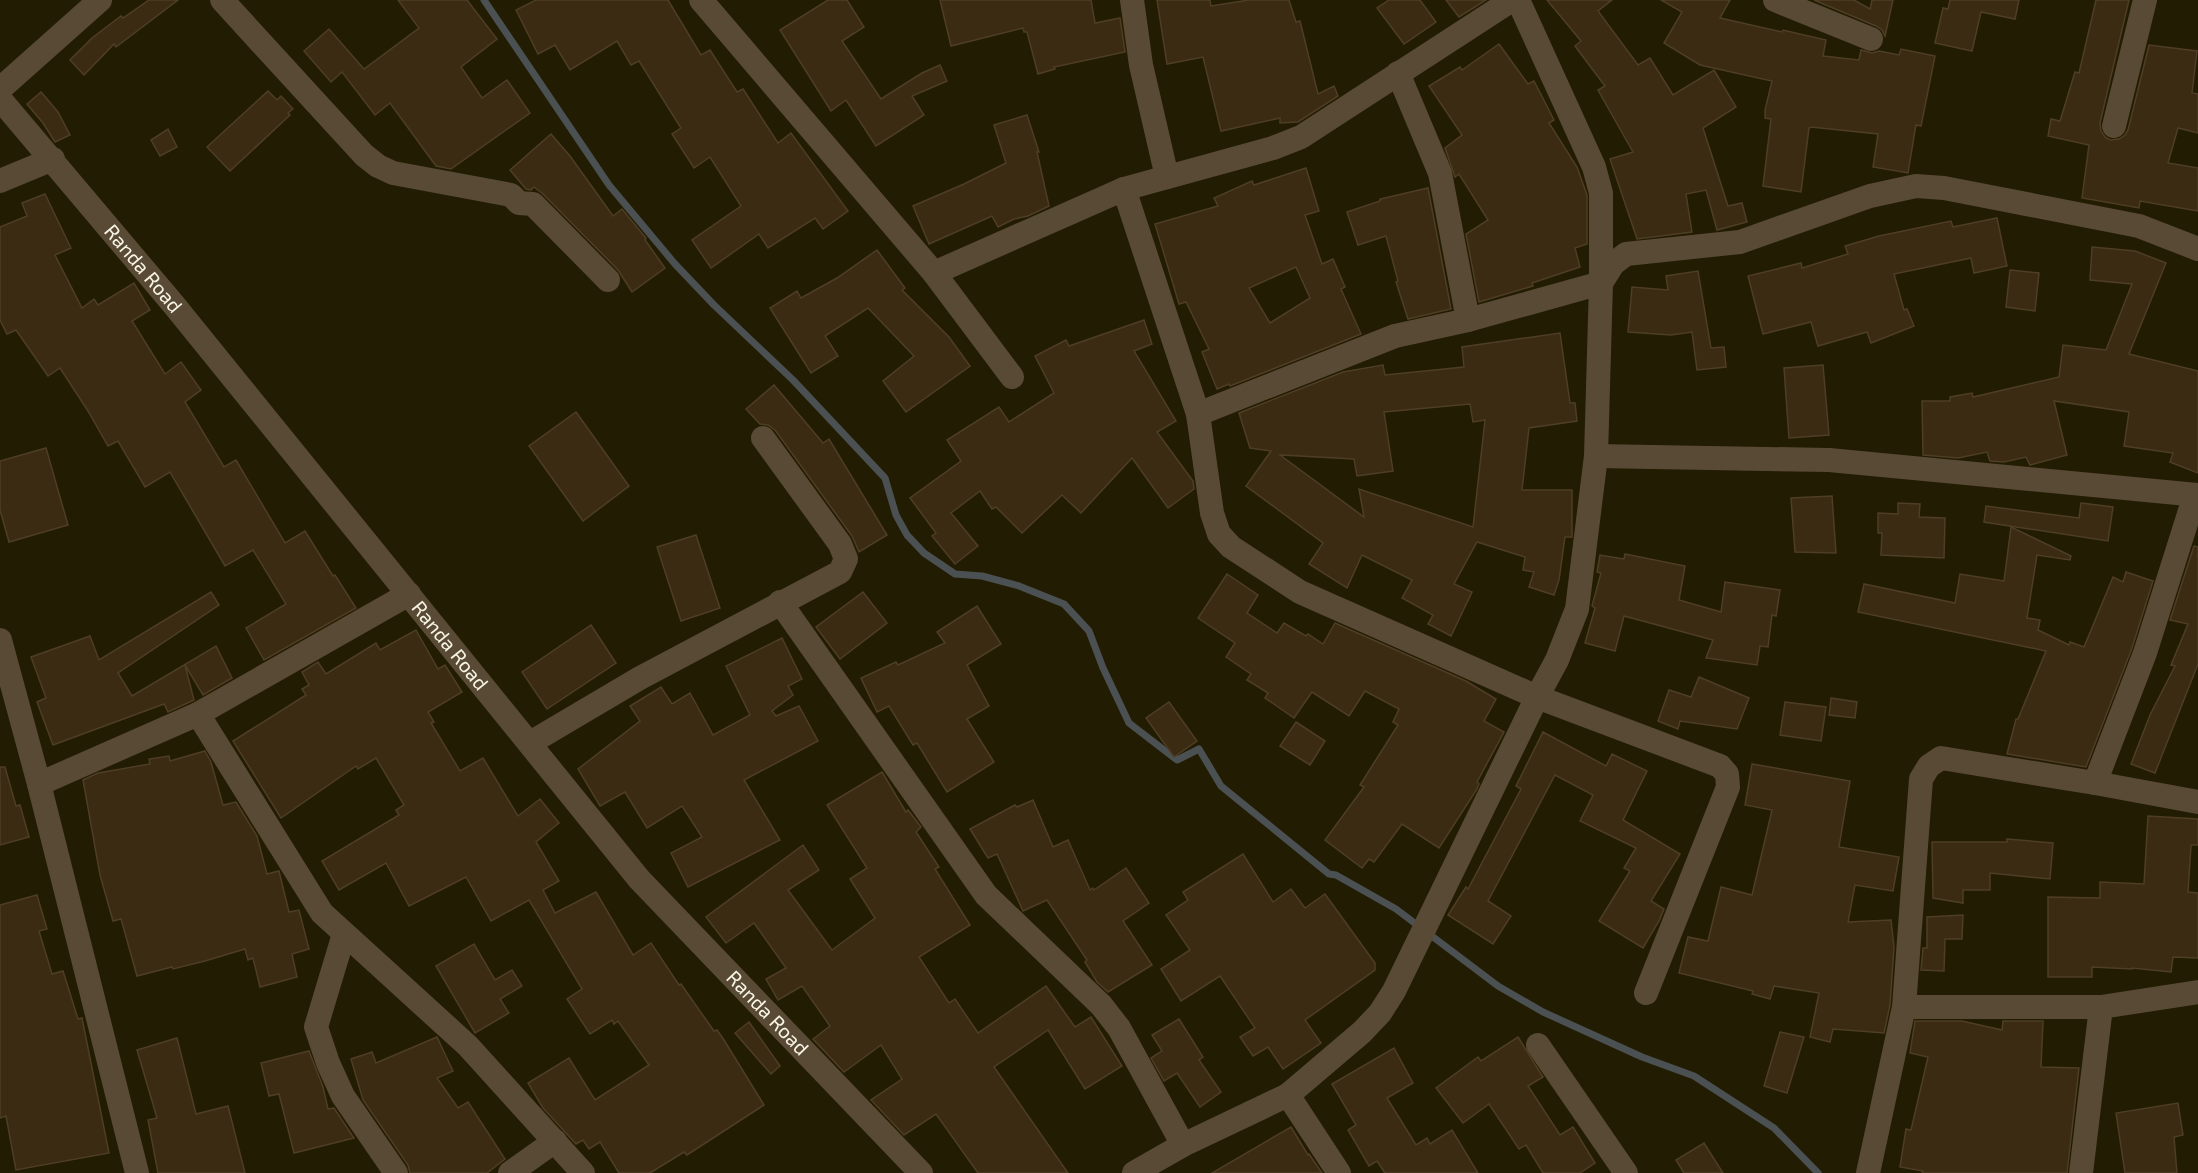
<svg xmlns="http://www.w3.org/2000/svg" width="2198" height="1173" viewBox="0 0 2198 1173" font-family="'Exo 2',sans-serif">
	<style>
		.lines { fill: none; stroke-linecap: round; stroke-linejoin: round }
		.stream { stroke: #4b5052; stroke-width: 7 }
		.building { fill: #3b2b13; stroke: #4f3e26; stroke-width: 1.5; fill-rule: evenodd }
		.minor { stroke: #594a35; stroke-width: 24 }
		.labels { text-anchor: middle; stroke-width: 4.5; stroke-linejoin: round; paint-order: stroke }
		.street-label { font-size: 20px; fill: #f9f5e5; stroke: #191300 }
	</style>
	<rect width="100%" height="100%" fill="#221c02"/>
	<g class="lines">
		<polyline class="stream" points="484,0 609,185 675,264 714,305 793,380 885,478 896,515 907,535 924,553 955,574 982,576 1019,586 1064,604 1089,631 1103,668 1129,723 1177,760 1199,749 1221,786 1329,874 1336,875 1396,909 1498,986 1543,1012 1642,1057 1694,1076 1774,1128 1818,1173"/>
	</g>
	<g class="building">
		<polygon points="149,0 178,0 116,47 114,44 84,75 70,60 92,38 121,16 123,18"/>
		<polygon points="398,0 467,0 497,39 461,67 482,98 507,80 530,113 451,169 436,166 390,103 375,115 342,72 331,82 304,51 329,29 364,69 419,28"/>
		<polygon points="536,0 668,0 701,55 710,50 737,92 743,89 778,143 791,133 848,211 823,229 815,218 768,248 759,234 711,268 692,240 741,206 710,157 694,168 672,134 681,128 639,61 631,65 617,41 570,70 555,45 538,54 516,10"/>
		<polygon points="828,0 847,0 864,27 842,41 881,99 922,73 940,65 947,81 912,96 924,115 876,146 846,100 831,111 780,30"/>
		<polygon points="940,0 1091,0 1095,23 1120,18 1125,52 1054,67 1055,69 1038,74 1027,32 1024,32 1023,28 951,46"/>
		<polygon points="1157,0 1210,0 1211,6 1249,0 1289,0 1296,22 1300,21 1318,94 1334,86 1338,96 1298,122 1280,123 1280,118 1221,131 1203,57 1167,64"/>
		<polygon points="1389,0 1420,0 1436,22 1404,44 1377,8"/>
		<polygon points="1446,0 1486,0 1459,17"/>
		<polygon points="1547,0 1612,0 1598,11 1638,65 1650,58 1673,95 1714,70 1736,107 1703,128 1728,206 1742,203 1747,222 1717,230 1706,190 1686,194 1692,232 1637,239 1610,159 1633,152 1598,90 1605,86 1575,46 1581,41"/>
		<polygon points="1661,0 1730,0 1720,18 1782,32 1783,30 1826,40 1823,56 1859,60 1861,50 1872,53 1879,51 1899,55 1901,49 1935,56 1921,126 1916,125 1908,173 1873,167 1878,134 1811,127 1809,128 1801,192 1763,186 1771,119 1765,118 1765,110 1772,81 1700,65 1664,43 1682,12"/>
		<polygon points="1814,0 1854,0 1870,9 1872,0 1893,0 1885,36 1882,30 1876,26"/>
		<polygon points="1950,0 2019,0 2015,19 1981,12 1972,51 1935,43 1943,8 1948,9"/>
		<polygon points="2096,0 2129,0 2100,123 2101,131 2105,137 2110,140 2119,139 2125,135 2128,130 2149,45 2197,51 2192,93 2198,94 2198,133 2178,128 2168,163 2198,168 2198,211 2140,201 2139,208 2082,198 2089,145 2048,136 2051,119 2060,121 2075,72 2079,73"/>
		<polygon points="1499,44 1528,84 1534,81 1554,120 1549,123 1577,167 1587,195 1587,244 1575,248 1580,267 1532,283 1533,286 1479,302 1466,234 1488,220 1459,174 1455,177 1445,148 1462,135 1429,86 1460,67 1462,70"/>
		<polygon points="268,91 277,100 281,96 293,109 288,113 290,115 230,171 207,147"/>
		<polygon points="41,92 58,112 70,135 55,142 43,123 27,104"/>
		<polygon points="1027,115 1039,152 1037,152 1049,206 1028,216 1014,219 998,227 992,216 929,244 913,206 964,184 1006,163 994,125"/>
		<polygon points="168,129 177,147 160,156 151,140"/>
		<polygon points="551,134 570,156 613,216 622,209 646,238 645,240 665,268 632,292 618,270 543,194 534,187 531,190 526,189 510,170"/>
		<path d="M1306 168 1319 211 1305 215 1322 264 1333 259 1345 287 1341 289 1361 334 1230 386 1229 384 1217 389 1202 352 1209 349 1186 302 1179 304 1155 224 1218 206 1214 198 1252 181 1254 185ZM1296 267 1310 298 1270 323 1249 288Z"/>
		<polygon points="1428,188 1451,309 1408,319 1396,282 1398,281 1386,236 1358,245 1347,212 1380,201 1380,199"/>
		<polygon points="45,194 71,248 55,255 82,308 94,299 98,305 134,283 150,310 132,321 165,374 181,362 201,390 185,402 224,467 236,460 285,543 305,531 333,576 335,575 356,608 264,660 246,628 286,604 253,550 225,566 170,472 145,487 118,441 108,446 88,411 60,368 48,376 16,330 7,334 0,320 0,227 27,216 22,203"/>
		<polygon points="1997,218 2007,266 1974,273 1971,258 1894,274 1904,310 1907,309 1914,326 1871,343 1867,332 1818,346 1811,322 1763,334 1748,276 1801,263 1802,268 1848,254 1845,246 1879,236 1951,221 1953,227"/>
		<polygon points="2092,247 2135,251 2166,263 2129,354 2198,371 2198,473 2170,462 2173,453 2124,446 2129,412 2054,401 2067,455 2030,465 2026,457 2004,462 1990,461 1987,452 1958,458 1923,455 1922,401 1950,401 1950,397 1972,393 1973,397 2059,377 2063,345 2106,350 2132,284 2090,280"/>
		<polygon points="877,250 905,288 902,290 949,337 970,366 906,412 883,381 914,356 868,308 825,336 838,356 811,373 770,308 797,291 801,298 837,278"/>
		<polygon points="2010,270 2039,273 2035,311 2006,307"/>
		<polygon points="1698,271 1711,348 1724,347 1726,367 1697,370 1692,332 1671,335 1628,332 1632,287 1668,290 1666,276"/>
		<polygon points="1144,320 1152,344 1134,351 1176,421 1157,432 1193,481 1194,489 1168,508 1132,458 1081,513 1062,495 1022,533 996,507 992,509 980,491 951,513 978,546 955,564 932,536 936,533 910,498 961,461 947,440 999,407 1009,422 1054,393 1035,356 1066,340 1069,346"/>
		<path d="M1560 333 1570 403H1575L1577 421 1529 428 1522 490H1572V537H1565L1559 580 1554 595 1529 587 1534 572 1523 570 1525 557 1477 542 1454 584 1472 592 1451 636 1428 624 1433 615 1402 598 1412 580 1362 555 1347 588 1309 564 1323 543 1246 486 1271 451 1250 448 1239 413 1343 372 1383 365 1385 375 1464 367 1462 347ZM1470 404 1473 422 1485 420 1473 527 1359 489 1364 517 1280 455 1354 459 1357 476 1393 471 1384 412Z"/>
		<polygon points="1823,365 1829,435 1789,438 1784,368"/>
		<polygon points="774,385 823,443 829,439 887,535 859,552 852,536 775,430 768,425 760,424 746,409"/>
		<polygon points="576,412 629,486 583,521 529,446"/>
		<polygon points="46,448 68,525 9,542 0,510 0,461"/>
		<polygon points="1832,496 1836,553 1795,552 1791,498"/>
		<polygon points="1898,503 1920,504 1919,517 1945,518 1944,558 1881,555 1882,533 1878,533 1878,513 1898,514"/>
		<polygon points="2081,503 2113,507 2108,541 1984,522 1986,506 2079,518"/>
		<polygon points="2011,527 2071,556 2070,560 2037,555 2027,618 2040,620 2038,630 2069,645 2070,642 2084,647 2113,577 2123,582 2126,572 2153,581 2132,648 2086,767 2007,754 2016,719 2018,719 2046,651 1858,612 1864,584 1955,603 1960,574 2004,581"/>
		<polygon points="696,535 720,608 681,621 657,547"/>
		<polygon points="2194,546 2198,547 2198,664 2155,773 2131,764 2150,715 2175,666 2171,665 2188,624 2170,620"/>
		<polygon points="1625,554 1685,566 1679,600 1721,612 1725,582 1780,590 1776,616 1772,615 1768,647 1760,646 1757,665 1706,658 1713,640 1624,616 1615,651 1585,643 1595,608 1592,606 1601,573 1597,572 1600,555 1624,559"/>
		<polygon points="1227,574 1258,595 1247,613 1277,633 1284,623 1306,636 1308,634 1323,644 1335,623 1466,681 1496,699 1484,721 1504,732 1477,782 1479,784 1477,789 1439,848 1402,824 1374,862 1369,859 1362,868 1325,840 1364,787 1360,785 1398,725 1393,722 1399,709 1365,691 1349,716 1312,692 1294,718 1265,698 1268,693 1247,680 1251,674 1226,657 1235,643 1198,618"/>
		<polygon points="211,592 219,605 118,673 132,696 216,646 232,678 203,695 185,665 194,700 168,712 164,704 53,745 37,702 46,698 31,657 90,636 99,660"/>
		<polygon points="863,592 887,623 840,659 816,627"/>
		<polygon points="977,606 1001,644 967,665 989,706 967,719 994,762 947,792 917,743 913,745 889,706 877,712 861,678 896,662 898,665 945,643 937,632"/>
		<polygon points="591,625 616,663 547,709 522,672"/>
		<polygon points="416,630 438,669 445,665 462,692 428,712 434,722 431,723 460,771 483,758 518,816 540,799 559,823 536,842 559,881 543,890 555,913 596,892 633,955 651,943 679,985 681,984 714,1031 717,1030 724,1040 764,1105 687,1155 684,1152 650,1173 619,1173 600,1142 589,1149 583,1140 576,1144 543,1108 528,1083 569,1058 595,1100 649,1065 618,1021 614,1024 612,1020 590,1034 567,999 582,989 529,900 491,921 466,877 409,906 386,863 339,890 322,861 399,815 396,810 404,805 376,758 358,769 356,766 281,818 233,741 306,695 302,689 309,685 302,672 318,662 326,674 376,643 380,650"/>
		<polygon points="782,638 802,679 788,686 793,695 772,711 776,716 799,706 818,741 744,780 780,840 688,887 671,853 702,837 682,806 647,828 625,792 600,806 578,769 640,721 630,706 661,687 672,704 690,693 713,735 750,715 726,666"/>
		<polygon points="1699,677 1749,698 1737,729 1680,721 1678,729 1658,721 1669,690 1691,697"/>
		<polygon points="1831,698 1857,702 1855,718 1829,715"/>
		<polygon points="1169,702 1197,741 1174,757 1146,718"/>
		<polygon points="1785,702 1826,707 1821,741 1780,735"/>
		<polygon points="1296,722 1325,741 1310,765 1280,746"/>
		<polygon points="1543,732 1606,766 1612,754 1647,771 1623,820 1680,854 1651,901 1664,909 1659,921 1643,948 1599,921 1630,871 1624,868 1636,848 1580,821 1593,795 1555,775 1488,901 1511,916 1493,944 1448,915 1466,887 1468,889 1521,789 1516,786"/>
		<polygon points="205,751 211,762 223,805 236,802 257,836 267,874 279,871 289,912 299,910 309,949 292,954 297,977 260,987 253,958 248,960 245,949 205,961 173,969 172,967 137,976 121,919 113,921 100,875 83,780 98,773 150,764 149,759 169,756 170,761"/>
		<polygon points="1752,764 1850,781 1839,847 1899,857 1893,891 1855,885 1848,922 1891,920 1894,947 1890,1005 1884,1033 1833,1029 1830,1042 1810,1037 1819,993 1774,986 1770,999 1752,994 1753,991 1679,973 1688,937 1708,941 1721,887 1752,895 1772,810 1745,805"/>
		<polygon points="0,767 5,767 16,806 20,805 29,837 0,845"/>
		<polygon points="882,772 906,812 908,810 921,827 916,832 939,867 935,869 970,925 919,957 949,1003 955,999 978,1033 1046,986 1075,1027 1091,1017 1122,1066 1085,1089 1048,1030 994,1067 1068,1173 978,1173 936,1114 904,1135 871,1100 902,1079 881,1045 844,1072 813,1039 830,1026 802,986 778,1000 766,979 786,968 754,923 726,943 706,917 803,845 819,870 788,890 832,950 875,918 850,879 867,868 827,805"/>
		<polygon points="1033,800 1053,847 1068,840 1090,890 1093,888 1094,890 1126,868 1149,903 1123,921 1152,965 1108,992 1097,982 1085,962 1087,960 1047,900 1023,911 997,854 988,858 970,829 1015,805 1017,807"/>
		<polygon points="2148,816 2198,819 2198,845 2191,845 2188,892 2198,893 2198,958 2173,957 2171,972 2132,968 2132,969 2092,967 2092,977 2048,977 2048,897 2100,898 2100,882 2144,884"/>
		<polygon points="2007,839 2053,843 2050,879 1990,873 1990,890 1963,890 1963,903 1933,898 1932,842 2007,842"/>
		<polygon points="1243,854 1273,902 1291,889 1305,908 1325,894 1375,963 1375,970 1305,1020 1321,1043 1283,1069 1268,1047 1253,1056 1240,1037 1255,1028 1220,976 1181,1001 1161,969 1190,950 1166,915 1188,900 1183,892"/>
		<polygon points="37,895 47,929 39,931 52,974 63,971 78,1019 82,1018 109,1153 16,1170 6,1116 0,1118 0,905"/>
		<polygon points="1963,915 1962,939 1945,939 1944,971 1921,970 1923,948 1927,948 1927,917"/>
		<polygon points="474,944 495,980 512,970 522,986 500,999 509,1013 475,1033 436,966"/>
		<polygon points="1179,1019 1203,1057 1199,1060 1221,1092 1200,1107 1177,1073 1164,1081 1151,1058 1162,1051 1152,1035"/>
		<polygon points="1915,1021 1962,1021 2002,1030 2003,1021 2043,1021 2041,1067 2079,1068 2067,1173 1922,1173 1923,1171 1900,1167 1906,1129 1911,1130 1928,1057 1910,1053"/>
		<polygon points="749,1022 780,1066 771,1074 735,1033"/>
		<polygon points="1780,1032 1804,1037 1787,1093 1764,1086"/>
		<polygon points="437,1037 453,1071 437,1078 458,1108 468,1102 505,1159 487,1173 410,1173 408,1165 363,1100 351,1059 372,1052 376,1063"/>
		<polygon points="1518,1037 1543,1077 1528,1086 1560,1135 1573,1127 1595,1163 1580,1173 1543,1173 1526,1145 1519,1149 1489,1104 1463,1123 1436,1088 1478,1057 1481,1061"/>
		<polygon points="177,1038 196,1114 228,1106 245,1173 158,1173 148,1120 157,1118 137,1050"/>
		<polygon points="1394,1048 1413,1083 1387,1098 1416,1145 1427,1138 1430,1144 1452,1130 1478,1173 1385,1173 1377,1161 1369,1166 1348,1130 1356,1125 1332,1084"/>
		<polygon points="309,1051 323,1087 328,1109 334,1108 354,1138 294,1153 279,1094 269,1096 261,1063"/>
		<polygon points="2178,1103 2183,1135 2174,1137 2177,1173 2125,1173 2116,1113"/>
		<polygon points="1291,1127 1308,1155 1309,1154 1322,1173 1212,1173"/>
		<polygon points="1704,1143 1723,1173 1684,1173 1676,1160"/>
	</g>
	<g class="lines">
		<g class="minor">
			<polyline points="222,0 364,155 378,166 393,173 511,195 519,203 533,204 608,280"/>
			<polyline points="701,0 934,273 1012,377"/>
			<polyline points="1132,0 1141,65 1167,177"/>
			<polyline points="1775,0 1871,39"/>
			<polyline points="1398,73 1440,173 1468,320"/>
			<polyline points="0,89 100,0"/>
			<path id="s1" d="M0 99 174 305 639 879 921 1173"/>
			<polyline points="2114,126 2145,0"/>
			<polyline points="0,181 53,159"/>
			<polyline points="1124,189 1198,414 1212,513 1219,534 1231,547 1300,592 1537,697 1720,766 1727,774 1728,787 1646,993"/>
			<polyline points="934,273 1124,189 1273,148 1301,137 1512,0"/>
			<polyline points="1198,414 1395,336 1468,320 1601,283 1613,264 1626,254 1740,242 1870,196 1916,186 1944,188 2139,226 2198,249"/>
			<polyline points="1596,456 1829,460 2198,495"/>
			<polyline points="780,602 986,895 1101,1005 1119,1028 1183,1145"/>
			<polyline points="0,640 39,784 137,1173"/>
			<polyline points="198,714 322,913 468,1046 583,1173"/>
			<polyline points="530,743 640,678 840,572 846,559 840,544 763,438"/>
			<polyline points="2095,783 2145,653 2195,495"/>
			<polyline points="39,784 198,714 409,594"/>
			<polyline points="344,934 316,1027 328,1063 343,1096 396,1173"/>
			<polyline points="1904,1007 2101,1007 2198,992"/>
			<polyline points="1538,1045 1626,1173"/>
			<polyline points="1288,1095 1339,1173"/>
			<polyline points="510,1173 555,1141"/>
			<polyline points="1134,1173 1183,1145 1288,1095 1362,1032 1380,1013 1394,991 1537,697 1557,660 1577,609 1596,456 1601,283 1601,193 1594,167 1518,0"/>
			<polyline points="1868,1173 1904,1007 1921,779 1929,766 1941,758 2095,783 2198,802"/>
			<polyline points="2081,1173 2101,1007"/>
		</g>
	</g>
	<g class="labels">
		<g class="street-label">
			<text dy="7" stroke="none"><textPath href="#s1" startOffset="222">Randa Road</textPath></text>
			<text dy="7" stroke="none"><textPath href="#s1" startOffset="708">Randa Road</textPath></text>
			<text dy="7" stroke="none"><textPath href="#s1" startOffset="1194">Randa Road</textPath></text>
		</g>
	</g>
</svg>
